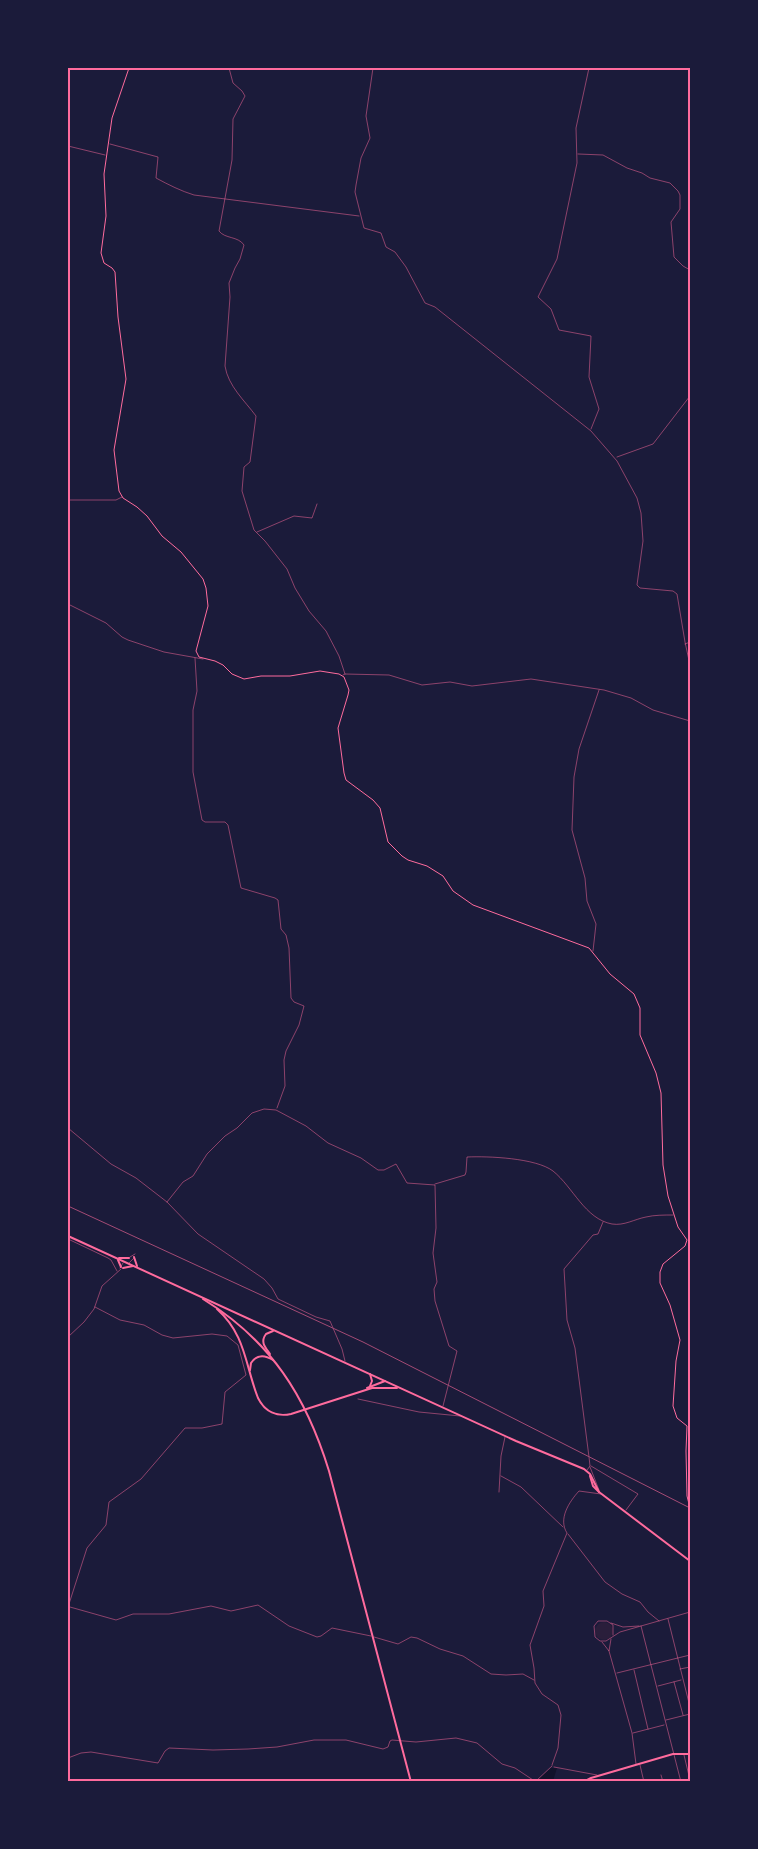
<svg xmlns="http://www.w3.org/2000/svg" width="758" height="1849" viewBox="0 0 758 1849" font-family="'DM Sans',sans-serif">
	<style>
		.green { fill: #2a1e3b }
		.water { fill: #12122b }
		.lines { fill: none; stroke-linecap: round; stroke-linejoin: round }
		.minor { stroke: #ff6b9d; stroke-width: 0.5 }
		.tertiary { stroke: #ff6b9d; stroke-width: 1 }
		.secondary { stroke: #ff6b9d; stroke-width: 2 }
		.rail { stroke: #a44b75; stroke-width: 1 }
		.neatline { fill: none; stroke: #ff6b9d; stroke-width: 2 }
	</style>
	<rect width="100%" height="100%" fill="#1b1b3a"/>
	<circle class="green" cx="604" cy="1631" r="9"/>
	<polygon class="water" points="551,1768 557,1768 553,1781 535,1782"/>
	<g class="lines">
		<g class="minor">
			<path d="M229 68 233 83 242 91 245 96 233 119 232 160 219 231C225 239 238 236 244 245L240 259 235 268 229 283 230 297 225 366C228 386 245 401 256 416L250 462 244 467 242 491 254 530 265 541 287 569 295 588 309 611 326 631 339 656 345 674"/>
			<polyline points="373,68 366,116 370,138 361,158 356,185 355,192 364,228 381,233 386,247 395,252 406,267 425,303 435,307 591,431 617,461 637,498 641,513 643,541 637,585 640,588 673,591 677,594 685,642 690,665"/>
			<polyline points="589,68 576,128 577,163 557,259 538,297 551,309 559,330 591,336 589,377 599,409 591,429"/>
			<path d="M110 144 158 157 156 178C169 185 181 191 194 195L359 216"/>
			<polyline points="68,146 105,155"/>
			<polyline points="578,154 603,155 627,168 642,173 650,178 670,183 678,191 680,195 680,209 671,222 674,257 683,266 690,270"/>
			<polyline points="617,457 653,444 690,396"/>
			<polyline points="68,500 116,500 122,497"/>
			<polyline points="257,532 294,516 312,518 317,504"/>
			<polyline points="68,604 106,623 122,637 128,640 164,652 203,659"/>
			<polyline points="685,644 690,642"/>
			<polyline points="195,658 197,691 193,710 193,772 202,820 205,822 225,822 228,825 241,888 275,898 278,900 281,929 286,935 289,948 291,998 294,1002 304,1006 299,1025 286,1051 284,1060 285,1086 277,1108"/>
			<polyline points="343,675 345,674 389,675 422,685 450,682 472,686 531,679 604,690 631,698 653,710 690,721"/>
			<polyline points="593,951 596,924 587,901 585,878 572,830 574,777 579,749 599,690"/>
			<polyline points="68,1128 111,1164 136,1178 167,1202 198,1234 264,1279 272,1288 278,1299 316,1317 330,1321 342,1349 345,1361"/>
			<path d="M435 1184 465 1175 466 1172 467 1157C488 1156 536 1158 553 1171 573 1187 585 1219 612 1224 624 1226 635 1219 646 1217 654 1215 664 1215 673 1215"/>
			<polyline points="167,1202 183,1182 193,1176 207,1154 225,1136 237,1128 252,1113 264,1109 276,1110 306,1126 328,1143 361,1158 378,1170 384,1170 396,1164 407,1183 435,1185 436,1228 433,1253 437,1282 434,1289 435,1301 449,1346 457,1351 443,1406"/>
			<polyline points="68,1239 108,1258 111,1260 117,1271"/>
			<polyline points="130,1257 135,1254"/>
			<polyline points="129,1263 134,1258"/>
			<polyline points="120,1268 123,1263"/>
			<polyline points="68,1337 84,1322 94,1309 102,1286 121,1269"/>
			<polyline points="358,1399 419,1412 460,1416"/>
			<polyline points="591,1466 638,1494 626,1510"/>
			<polyline points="590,1467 599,1490"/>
			<polyline points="587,1470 590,1466 589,1457 575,1348 567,1320 564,1269 593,1235 598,1234 603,1222"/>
			<polyline points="501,1476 521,1487 563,1527"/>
			<polyline points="499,1492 501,1456 505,1437"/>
			<polyline points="568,1534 605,1582 622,1594 640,1602 648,1612 659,1621"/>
			<polyline points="68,1607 87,1548 106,1525 109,1502 141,1479 185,1428 202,1428 222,1424 225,1392 246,1375 238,1345 227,1336 212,1334 173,1338 162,1335 144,1325 120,1320 95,1307"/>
			<polyline points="70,1607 116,1620 133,1614 169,1614 211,1606 231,1611 258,1605 289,1626 317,1637 321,1636 332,1628 371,1636"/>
			<polyline points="668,1619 690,1707"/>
			<polyline points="611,1623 623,1627 639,1626"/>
			<polyline points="641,1626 681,1782"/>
			<polyline points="613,1635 613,1625 607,1621 598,1621 594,1626 595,1637 600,1641 606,1641 620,1632 690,1612"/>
			<polyline points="374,1637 398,1644 411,1637 417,1638 440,1649 463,1656 491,1674 506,1675 523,1674 534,1680"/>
			<polyline points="602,1642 609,1651 611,1639"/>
			<polyline points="609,1651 632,1733 636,1764"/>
			<polyline points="680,1669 690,1667"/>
			<polyline points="634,1670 648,1729"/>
			<polyline points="617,1673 690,1655"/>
			<polyline points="674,1682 683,1715"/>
			<polyline points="658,1686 681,1680"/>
			<polyline points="666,1720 690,1714"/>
			<polyline points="633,1733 664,1725"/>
			<polyline points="684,1755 690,1780"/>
			<polyline points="68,1758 81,1753 91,1752 158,1763 165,1751 169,1748 213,1750 248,1749 277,1747 314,1740 346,1740 383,1749 388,1747 390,1741 392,1740 416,1742 456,1738 477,1743 502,1764 515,1768 533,1780 536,1781 552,1766"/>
			<path d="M552 1765 558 1748 561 1715 558 1705 542 1694 535 1683 534 1668 530 1645 544 1606 543 1591 567 1533C558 1519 569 1502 579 1491L601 1494"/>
			<polyline points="640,1765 644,1782"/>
			<polyline points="554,1767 597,1775"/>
			<polyline points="661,1775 663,1782"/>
		</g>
		<polyline class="tertiary" points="129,68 112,118 104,174 106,216 101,253 104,263 112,268 115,272 118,317 126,379 114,450 119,491 123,498 137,507 147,516 162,536 181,552 203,579 206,588 208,606 196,651 199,657 215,661 223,665 232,674 244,679 261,676 290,676 320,671 339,674 344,677 349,690 348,695 338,728 344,773 346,780 373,800 380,808 388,842 402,856 408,860 427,866 443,876 453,891 473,905 589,948 610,974 634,994 640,1008 640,1035 656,1073 661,1093 663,1165 668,1196 678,1227 687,1240 685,1246 663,1264 660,1272 660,1283 670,1305 680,1340 676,1361 673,1406 677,1418 687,1426 686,1451 687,1496 690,1508"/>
		<g class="secondary">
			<polyline points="68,1236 516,1441 584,1469 590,1474 599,1492"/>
			<polyline points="134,1257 137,1266"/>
			<polyline points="119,1258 129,1258"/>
			<polyline points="118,1260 121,1267"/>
			<polyline points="123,1268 133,1266"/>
			<path d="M203 1299C271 1341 306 1396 329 1471L411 1782"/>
			<path d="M217 1309C246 1335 245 1365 258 1398 265 1412 277 1417 291 1414L372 1388H397"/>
			<path d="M270 1354C265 1347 260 1342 266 1334L273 1331"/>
			<path d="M250 1370 251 1363C257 1354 265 1355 273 1360"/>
			<polyline points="370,1374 372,1381 370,1386"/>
			<polyline points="367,1388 385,1381"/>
			<polyline points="590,1476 593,1486 599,1492 690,1561"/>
			<polyline points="583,1782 591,1778 673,1754 690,1754"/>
		</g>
		<polyline class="rail" points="68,1206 363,1342 690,1508"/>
	</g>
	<rect width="758" height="1849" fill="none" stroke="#1b1b3a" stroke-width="138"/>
	<rect x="69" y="69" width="620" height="1711" class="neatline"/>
</svg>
